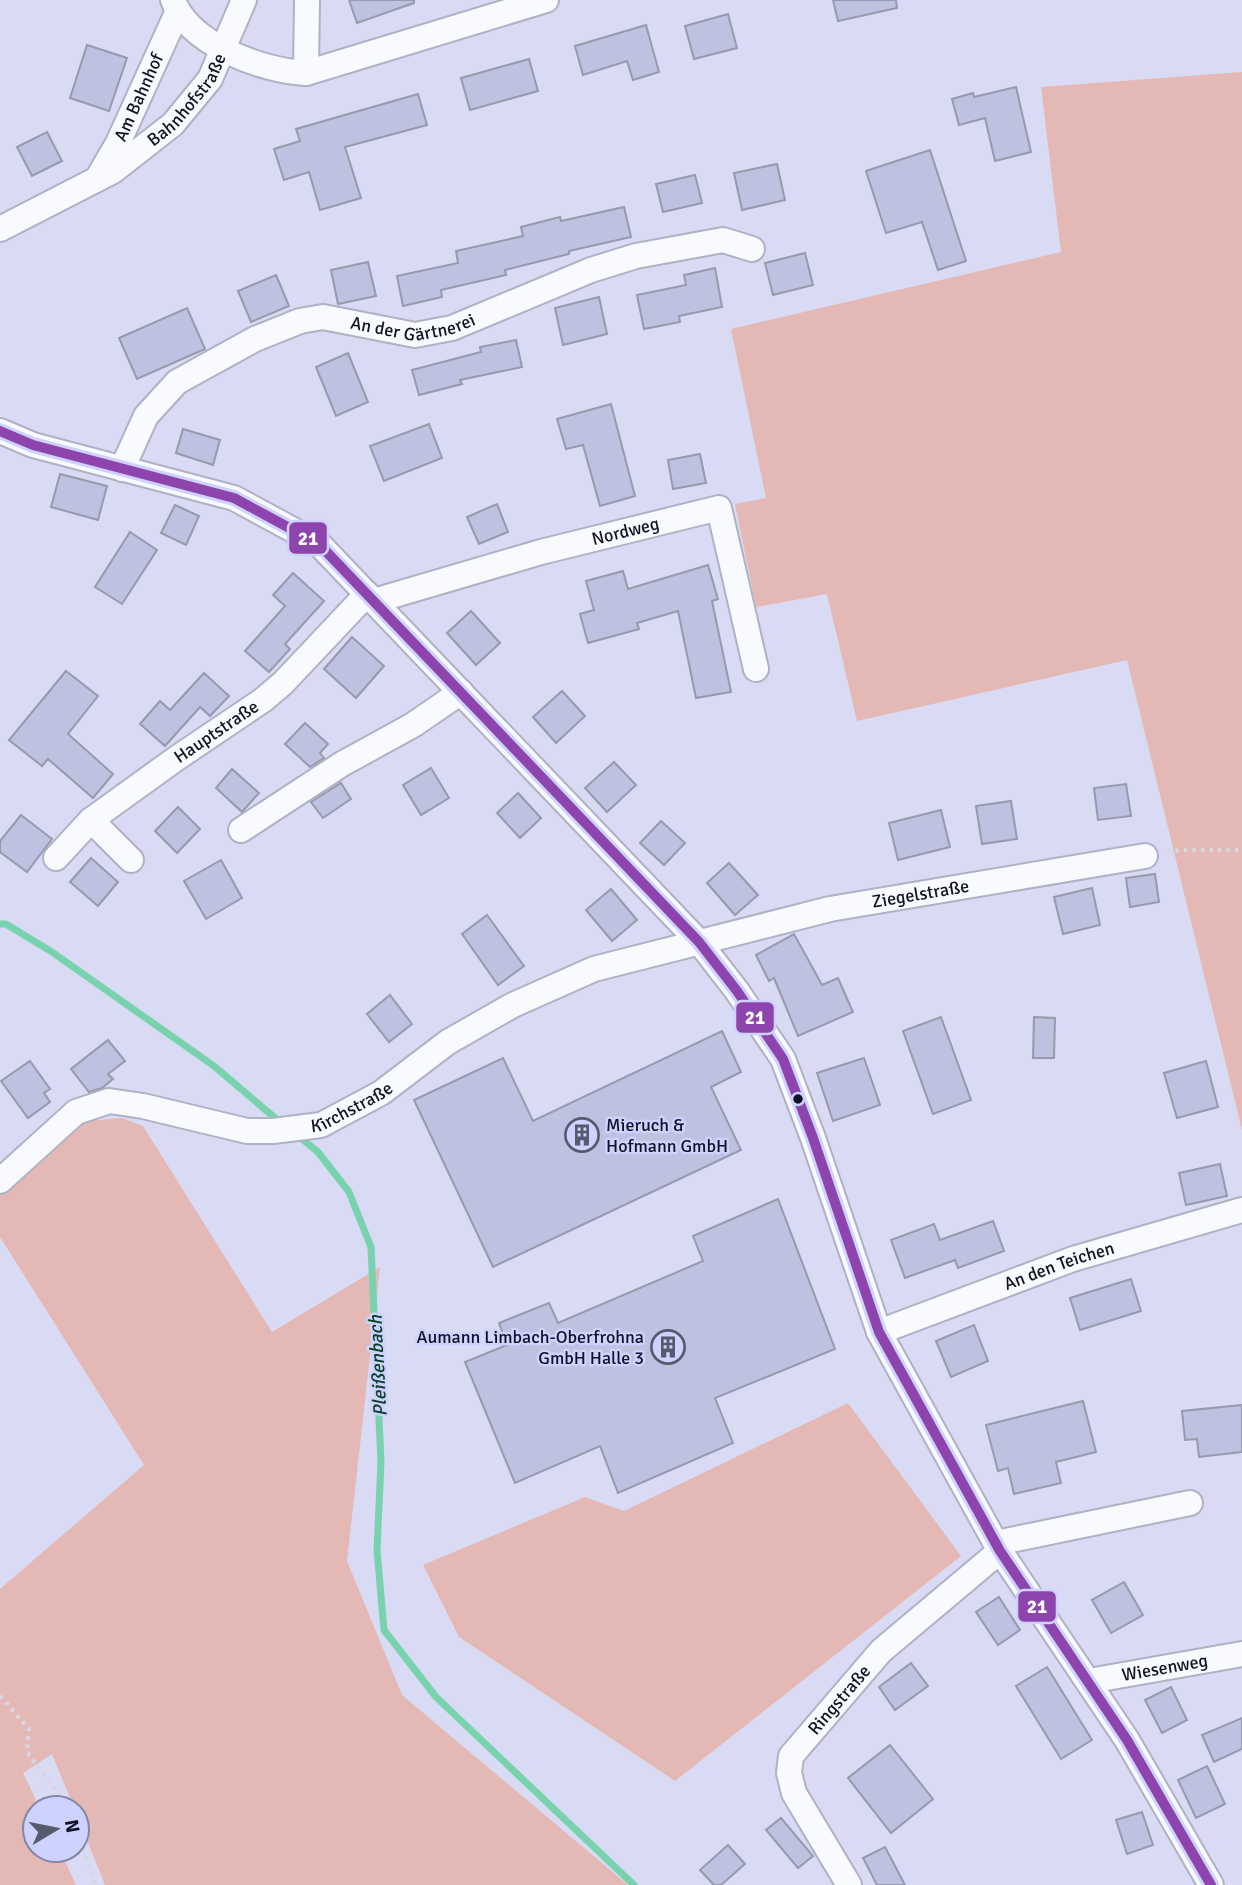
<svg xmlns="http://www.w3.org/2000/svg" width="1242" height="1885" viewBox="0 0 1242 1885" font-family="Signika,sans-serif">
	<style>
		.green { fill: #e4b9b5 }
		.lines { fill: none; stroke-linecap: round; stroke-linejoin: round }
		.stream { stroke: #78d2ad; stroke-width: 7 }
		.building { fill: #bec1df; stroke: #9799ad; stroke-width: 2 }
		.minor-casing { stroke: #afb1c5; stroke-width: 28 }
		.path { stroke: #d6d7df; stroke-width: 4.5; stroke-dasharray: 3.5 5; stroke-linecap: butt }
		.minor { stroke: #f9fafd; stroke-width: 24 }
		.bus-1-casing { stroke: #cdd3fe; stroke-width: 16 }
		.bus-1 { stroke: #8e44ad; stroke-width: 10 }
		.bus-dot { fill: #111325; stroke: #cdd3fe; stroke-width: 2.5 }
		.labels { text-anchor: middle; stroke-width: 5; stroke-linejoin: round; paint-order: stroke }
		.street-label { font-size: 18px; fill: #111325; stroke: #cdd3fe }
		.poi-label { font-size: 18px; fill: #111325; stroke: #cdd3fe; text-anchor: start }
		.water-label { font-size: 19px; font-style: italic; fill: #0b4128; stroke: #cdd3fe }
		.line-badge { stroke: #cdd3fe; stroke-width: 2.5 }
		.badge-label { font-size: 19px; text-anchor: middle; font-weight: bold; fill: #fff }
	</style>
	<rect width="100%" height="100%" fill="#d8dbf3"/>
	<g class="green">
		<polygon points="1242,72 1242,1130 1127,660 857,721 827,594 756,607 735,504 766,498 731,329 1061,252 1041,87"/>
		<polygon points="122,1118 143,1126 272,1332 380,1267 347,1561 402,1695 628,1885 105,1885 77,1815 77,1808 74,1808 52,1754 23,1773 40,1808 35,1808 35,1850 60,1850 76,1885 0,1885 0,1589 144,1465 0,1237 0,1195 74,1122"/>
		<polygon points="848,1403 961,1556 675,1781 459,1637 423,1565 585,1497 624,1511"/>
	</g>
	<g class="lines">
		<g class="stream">
			<polyline points="0,924 6,924 52,952 214,1066 281,1123"/>
			<polyline points="296,1134 318,1152 349,1192 371,1247 381,1462 377,1550 384,1630 436,1697 634,1885"/>
		</g>
	</g>
	<g class="building">
		<polygon points="349,0 414,0 414,3 357,23"/>
		<polygon points="833,0 896,0 897,8 838,21"/>
		<polygon points="728,14 737,48 694,59 685,26"/>
		<polygon points="646,25 659,72 633,80 627,61 583,75 575,46"/>
		<polygon points="87,45 127,58 109,111 70,98"/>
		<polygon points="529,59 538,91 470,110 461,78"/>
		<polygon points="1016,87 1031,152 995,161 985,118 959,125 952,99 973,93 974,97"/>
		<polygon points="418,94 427,125 345,147 361,198 320,210 309,172 284,180 274,149 300,141 296,129"/>
		<polygon points="47,132 62,161 32,176 17,147"/>
		<polygon points="930,150 966,261 938,270 922,222 886,233 866,171"/>
		<polygon points="777,164 785,200 742,210 734,173"/>
		<polygon points="695,175 702,203 663,212 656,184"/>
		<polygon points="624,207 631,237 569,251 569,254 505,270 506,275 441,290 442,297 403,306 397,276 458,263 456,251 523,236 521,227 560,217 561,221"/>
		<polygon points="805,253 813,285 773,295 765,263"/>
		<polygon points="368,262 376,296 338,304 331,270"/>
		<polygon points="715,268 722,307 679,316 680,322 644,329 637,295 686,285 684,275"/>
		<polygon points="276,275 289,306 251,322 238,291"/>
		<polygon points="599,297 607,334 563,345 555,308"/>
		<polygon points="187,308 205,349 137,379 119,338"/>
		<polygon points="516,340 522,367 460,380 462,384 419,395 412,370 481,352 480,347"/>
		<polygon points="348,353 368,402 336,416 316,367"/>
		<polygon points="611,404 635,496 600,506 583,445 566,449 557,419"/>
		<polygon points="429,424 442,458 384,481 370,446"/>
		<polygon points="183,429 220,440 213,465 176,453"/>
		<polygon points="700,454 706,483 673,489 668,460"/>
		<polygon points="60,474 107,486 98,520 51,507"/>
		<polygon points="497,504 508,532 479,544 467,517"/>
		<polygon points="175,505 199,516 186,545 161,533"/>
		<polygon points="130,532 157,550 122,604 95,587"/>
		<polygon points="708,565 718,599 712,601 731,692 696,698 678,611 637,623 639,629 588,643 580,614 594,610 586,581 623,571 628,589"/>
		<polygon points="293,573 324,601 285,644 290,649 269,672 245,651 285,606 273,595"/>
		<polygon points="471,611 500,643 476,665 447,633"/>
		<polygon points="352,637 384,666 356,698 324,669"/>
		<polygon points="66,671 98,696 68,734 113,774 93,798 48,759 42,766 9,740"/>
		<polygon points="204,673 229,696 210,716 200,707 165,746 140,724 160,701 170,710"/>
		<polygon points="562,691 585,716 556,743 533,717"/>
		<polygon points="305,723 328,744 320,753 324,758 310,767 285,744"/>
		<polygon points="614,762 636,785 607,812 585,788"/>
		<polygon points="431,768 449,798 421,815 403,785"/>
		<polygon points="232,769 259,793 242,812 216,788"/>
		<polygon points="341,783 351,799 323,818 311,802"/>
		<polygon points="1126,784 1131,816 1098,820 1094,788"/>
		<polygon points="518,793 541,818 520,838 497,813"/>
		<polygon points="1011,801 1017,839 982,844 976,806"/>
		<polygon points="178,807 200,829 177,853 155,831"/>
		<polygon points="941,810 950,847 898,860 889,823"/>
		<polygon points="21,815 52,839 27,872 0,852 0,841"/>
		<polygon points="661,821 685,843 664,865 640,843"/>
		<polygon points="91,858 118,882 98,906 70,882"/>
		<polygon points="221,860 242,898 206,919 184,881"/>
		<polygon points="729,863 758,895 735,915 707,883"/>
		<polygon points="1155,874 1159,902 1130,907 1126,878"/>
		<polygon points="1092,888 1100,925 1063,934 1054,897"/>
		<polygon points="611,889 637,920 612,941 586,910"/>
		<polygon points="487,915 524,966 498,985 462,934"/>
		<polygon points="794,934 822,985 838,978 853,1012 798,1036 774,978 769,981 756,955"/>
		<polygon points="390,995 412,1024 389,1042 367,1014"/>
		<polygon points="941,1017 971,1100 933,1114 903,1031"/>
		<polygon points="1034,1017 1055,1018 1054,1058 1033,1058"/>
		<polygon points="722,1031 741,1072 711,1087 741,1150 493,1267 414,1100 503,1058 533,1121"/>
		<polygon points="108,1040 125,1061 108,1074 113,1079 102,1088 89,1092 71,1069"/>
		<polygon points="864,1058 880,1105 833,1121 817,1073"/>
		<polygon points="30,1061 50,1089 44,1093 50,1102 28,1118 1,1081"/>
		<polygon points="1206,1061 1218,1107 1177,1118 1164,1073"/>
		<polygon points="1220,1164 1227,1196 1186,1205 1179,1173"/>
		<polygon points="778,1199 835,1349 715,1398 733,1443 618,1493 600,1446 515,1483 465,1362 507,1345 499,1323 549,1303 558,1323 703,1261 693,1236"/>
		<polygon points="993,1221 1004,1251 958,1268 955,1260 905,1278 891,1240 934,1224 940,1240"/>
		<polygon points="1131,1279 1141,1311 1080,1330 1070,1298"/>
		<polygon points="974,1325 988,1361 951,1377 936,1341"/>
		<polygon points="1083,1401 1096,1452 1056,1462 1061,1483 1014,1494 1008,1468 998,1471 986,1425"/>
		<polygon points="1242,1405 1242,1452 1199,1457 1197,1439 1185,1440 1182,1411"/>
		<polygon points="1124,1582 1143,1615 1111,1633 1092,1600"/>
		<polygon points="999,1597 1020,1630 998,1645 976,1612"/>
		<polygon points="911,1663 928,1686 895,1710 879,1687"/>
		<polygon points="1047,1667 1092,1740 1061,1759 1016,1686"/>
		<polygon points="1171,1687 1187,1720 1162,1733 1145,1700"/>
		<polygon points="1242,1718 1242,1749 1214,1762 1202,1735"/>
		<polygon points="890,1745 933,1799 891,1833 848,1778"/>
		<polygon points="1207,1766 1225,1804 1196,1818 1178,1780"/>
		<polygon points="1142,1812 1153,1845 1127,1854 1116,1820"/>
		<polygon points="781,1818 813,1856 798,1868 766,1830"/>
		<polygon points="728,1845 745,1864 721,1885 714,1885 700,1870"/>
		<polygon points="885,1847 905,1885 877,1885 863,1858"/>
	</g>
	<g class="lines">
		<g class="minor-casing">
			<g id="minor">
				<path d="M173 0C189 44 262 71 306 73L546 0"/>
				<polyline points="306,73 307,0"/>
				<path id="s1" d="M100 174 118 143 177 13"/>
				<path id="s2" d="M0 229 113 171 173 124 210 79 244 0"/>
				<polyline points="0,431 33,445 234,498 319,544 699,942 737,991 783,1059 813,1138 879,1332 1000,1551 1127,1740 1211,1885"/>
				<path id="s3" d="M122 469 146 416 177 382 255 339 300 321 323 317 415 335 452 328 591 270 636 256 723 240 752 249"/>
				<path id="s4" d="M374 601 541 552 719 508 756 669"/>
				<polyline points="91,820 131,860"/>
				<polyline points="241,830 342,764 413,725 461,692"/>
				<path id="s5" d="M56 858 91 820 177 758 263 700 283 683 367 594"/>
				<path id="s6" d="M0 1181 76 1112 109 1101 143 1106 247 1131H273L321 1125 381 1093 448 1042 513 1005 594 969 830 909 1145 856"/>
				<path id="s7" d="M879 1332 1073 1259 1242 1210"/>
				<polyline points="996,1543 1190,1503"/>
				<path id="s8" d="M1089 1681 1242 1654"/>
				<path id="s9" d="M849 1885 794 1793 789 1773 791 1756 881 1651 1000 1551"/>
			</g>
		</g>
		<g class="path">
			<polyline points="1167,852 1179,850 1242,850"/>
			<polyline points="0,1696 29,1729 27,1752 68,1808"/>
			<polyline points="77,1832 95,1885"/>
		</g>
		<use href="#minor" class="minor"/>
		<g class="bus-1-casing">
			<polyline id="bus-1" points="0,431 33,445 234,498 319,544 699,942 737,991 783,1059 813,1138 879,1332 1000,1551 1127,1740 1211,1885"/>
		</g>
		<use href="#bus-1" class="bus-1"/>
	</g>
	<defs>
		<g id="building-ring" transform="scale(1.75)"><circle r="9.5" fill="#cdd3fe" stroke="#57596d" stroke-width="1.5"/><path d="M-4-6H4V6H1V3H-1V6H-4ZM-2.5-4.3h1.7v1.8h-1.7ZM.8-4.3h1.7v1.8H.8ZM-2.5-1h1.7V.8h-1.7ZM.8-1h1.7V.8H.8Z" fill="#57596d"/></g>
	</defs>
	<g fill-rule="evenodd">
		<use href="#building-ring" x="582" y="1135"/>
		<use href="#building-ring" x="668" y="1347"/>
	</g>
	<circle class="bus-dot" cx="798" cy="1099" r="6"/>
	<g class="labels">
		<g class="street-label">
			<text dy="6" stroke="none"><textPath href="#s1" startOffset="86">Am Bahnhof</textPath></text>
			<text dy="6" stroke="none"><textPath href="#s2" startOffset="231">Bahnhofstraße</textPath></text>
			<text dy="6" stroke="none"><textPath href="#s3" startOffset="357">An der Gärtnerei</textPath></text>
			<text dy="6" stroke="none"><textPath href="#s4" startOffset="261">Nordweg</textPath></text>
			<text dy="6" stroke="none"><textPath href="#s5" startOffset="205">Hauptstraße</textPath></text>
			<text dy="6" stroke="none"><textPath href="#s6" startOffset="1004">Ziegelstraße</textPath></text>
			<text dy="6" stroke="none"><textPath href="#s6" startOffset="388">Kirchstraße</textPath></text>
			<text dy="6" stroke="none"><textPath href="#s7" startOffset="192">An den Teichen</textPath></text>
			<text dy="6" stroke="none"><textPath href="#s8" startOffset="77">Wiesenweg</textPath></text>
			<text dy="6" stroke="none"><textPath href="#s9" startOffset="219">Ringstraße</textPath></text>
		</g>
		<g class="poi-label">
			<text x="606" y="1131">Mieruch &amp;<tspan x="606" dy="21">Hofmann GmbH</tspan></text>
			<text x="644" y="1343" text-anchor="end">Aumann Limbach-Oberfrohna<tspan x="644" dy="21">GmbH Halle 3</tspan></text>
		</g>
		<g class="water-label">
			<text transform="translate(377 1366) rotate(-93)" y="7">Pleißenbach</text>
		</g>
	</g>
	<g class="line-badge">
		<rect x="288" y="521" width="40" height="34" rx="7" fill="#8e44ad"/>
		<rect x="735" y="1001" width="40" height="33" rx="7" fill="#8e44ad"/>
		<rect x="1017" y="1590" width="40" height="33" rx="7" fill="#8e44ad"/>
	</g>
	<g class="badge-label">
		<text x="308" y="545">21</text>
		<text x="755" y="1024">21</text>
		<text x="1037" y="1613">21</text>
	</g>
	<g transform="translate(56 1829) rotate(80)"><circle r="33" fill="#cdd3fe" stroke="#8286a7" stroke-width="2"/>
	<path d="M0-5L12 26L0 18L-12 26Z" fill="#57596d"/>
	<text y="-10" font-size="19" font-weight="bold" text-anchor="middle" fill="#111325">N</text>
	</g>
</svg>
